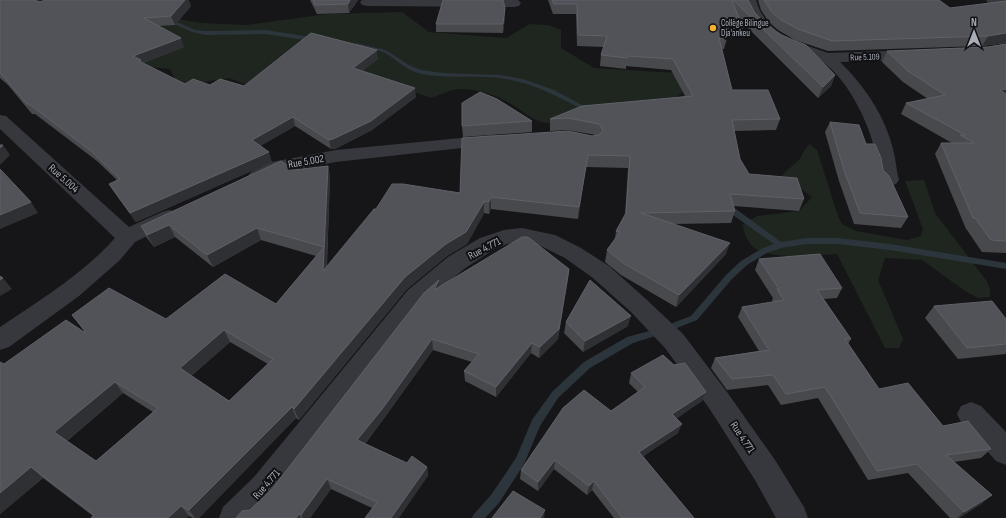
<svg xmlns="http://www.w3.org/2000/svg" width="1006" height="518" viewBox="0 0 1006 518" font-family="'Sofia Sans Condensed',sans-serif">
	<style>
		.green { fill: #1e261f }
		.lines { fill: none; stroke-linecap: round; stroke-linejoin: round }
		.stream { fill: #2c353c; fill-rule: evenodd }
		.minor { fill: #37383d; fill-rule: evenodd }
		.wall { fill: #47494d; fill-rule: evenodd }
		.shaded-wall { fill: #2f3033 }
		.building { fill: #525359; stroke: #5f6168; fill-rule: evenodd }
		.poi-dot { fill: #f2b134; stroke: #111113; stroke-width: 1.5 }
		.labels { text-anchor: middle; stroke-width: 4; stroke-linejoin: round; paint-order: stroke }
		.far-poi-label { font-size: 9px; fill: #a8adb8; stroke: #111113; text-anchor: start }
		.far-street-label { font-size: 9px; fill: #a8adb8; stroke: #111113 }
		.street-label { font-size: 11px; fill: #a8adb8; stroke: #111113 }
	</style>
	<rect width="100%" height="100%" fill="#161618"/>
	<g class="green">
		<path d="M24 0H143L146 14 202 23 246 25 327 14 402 12 429 32 506 38 530 24 548 25 561 30V48L594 68 695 74 682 93 672 100 548 123C534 122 525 113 513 105 500 96 477 89 461 89 451 89 441 95 431 98L334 63 286 56 278 58 265 70 281 98 229 78 185 85 177 83 170 69 139 66 60 9Z"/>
		<path d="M810 144 817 150 838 216 842 224 856 231 907 240 921 236 923 229 905 181 924 180 935 213 986 280 990 289V297L978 298 965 291 922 260 885 258 878 280 903 339 899 348H885L837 254C817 255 774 260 756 249 748 244 745 234 742 225L757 216 799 211 812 197 782 175 800 159 805 149Z"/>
	</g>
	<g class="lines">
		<g class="stream">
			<polygon points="165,19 175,21 195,30 206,31 266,30 317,38 320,40 317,42 266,34 206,35 192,32 172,23 163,22 162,21"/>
			<path d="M356 43 386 50 409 65 421 70 443 73 500 75 523 79 554 90 593 111 592 112H588C560 98 532 82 500 78 474 75 447 79 421 74 407 71 398 61 387 54 377 49 365 49 354 46L353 45Z"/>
			<polygon points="723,204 729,204 781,242 807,238 837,238 890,244 1006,263 1006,269 890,250 837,244 807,244 781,248 767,253 747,265 732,279 697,320 662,334 633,343 590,368 558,398 540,426 524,464 499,503 485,518 472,518 474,514 491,495 516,458 532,420 552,392 584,362 627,337 657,329 691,316 726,275 741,261 761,249 774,244 723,208 722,206"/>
		</g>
		<g class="minor">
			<polygon points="362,0 518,0 521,3 519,6 514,7 367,6 362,5 360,2"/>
			<path d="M742 0H756L760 11 768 23 777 31 794 41 828 53 915 50 920 52 923 55 920 58 915 60 840 62C864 85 885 116 893 149 896 159 896 170 899 180L896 184 889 186 882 184 879 180C877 169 877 158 874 147 868 121 845 74 820 61 809 55 797 52 786 48 764 39 750 22 742 0Z"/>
			<polygon points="986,0 1006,0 1006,7 988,3"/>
			<path d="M0 115 6 116 129 227 162 212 169 210 176 212 179 217 176 222 135 242 120 260 79 296 9 347 0 350V327C40 300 83 274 115 238L0 129Z"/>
			<polygon points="492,135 498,136 501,140 498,144 336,162 284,171 258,182 251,180 248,176 251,172 272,162 336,150"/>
			<polygon points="522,228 555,235 581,248 609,266 647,300 683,334 727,392 775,460 804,507 808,518 776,518 755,480 709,408 665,348 631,312 593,278 565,258 541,246 522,242 507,244 496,248 464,269 424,302 276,497 255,518 219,518 223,507 254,477 408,290 448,257 480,238 504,230"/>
			<polygon points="971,402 981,406 1006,432 1006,465 996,461 961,422 957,414 961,406"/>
		</g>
	</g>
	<g class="wall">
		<polygon points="0,0 40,2 191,6 175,25 158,26 184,47 143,63 185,84 210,85 244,86 378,59 362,71 416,97 372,130 335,149 331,149 295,126 260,146 272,162 136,222 115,193 109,184 117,180 97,161 35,114 32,114 8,85 0,78"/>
		<polygon points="310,0 358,0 349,13 317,14"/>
		<path d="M548 0H748L755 13 767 25 835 75 831 86 818 98 740 20 743 28 740 38H727L724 49H722L732 90 780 119 776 130 734 131 740 159 749 174 804 199 799 211 733 206 735 211 731 223 674 224 726 254 676 307 621 275 605 262 607 250 615 239 616 231 625 216 628 168 586 167 578 219 491 209 489 214 484 213 467 244 447 256 407 289 299 420 296 418 199 518H193L189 516H93L43 478 0 514 4 364 84 332H85L72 315 166 319 276 304 316 256 261 240 213 267 175 237 154 247 147 238 141 226 294 170 328 166 330 178 327 266 376 209 460 193 592 136 596 135 567 130 550 131V119L685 96 671 70 626 66V69L600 66 601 55 604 47 577 46 576 14H553ZM230 342 268 364 229 401 191 376ZM123 393 153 412 96 461 67 441Z"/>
		<polygon points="758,0 939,0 950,8 1006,1 1006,43 982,46 828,51 795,40 778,30 769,22 761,10"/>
		<polygon points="505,8 505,16 503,33 436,32 436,24"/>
		<polygon points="1006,44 1006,253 982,252 967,230 966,229 935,154 941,143 952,143 901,114 906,103 928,99 903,82 882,62 887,51 988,47"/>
		<polygon points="532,121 532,132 463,137 462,126"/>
		<polygon points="830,122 866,144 883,170 908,217 901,228 854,224 839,181 825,132"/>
		<polygon points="759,259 842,288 837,298 824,299 851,339 848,344 879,389 943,426 991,449 981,458 954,462 992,495 981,504 959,518 950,518 908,473 868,480 818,398 781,405 768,385 727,390 711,368 715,358 759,351 738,317 742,307 773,302 772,300 773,298 755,270"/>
		<polygon points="569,269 568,279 558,339 539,358 531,353 496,397 465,381 464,371 472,362 433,350 385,417 365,444 407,463 427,467 428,476 372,508 331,489 310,518 236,518 250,510 272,489 440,286"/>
		<polygon points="934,306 1006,319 1006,354 958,359 925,318"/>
		<polygon points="566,322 628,326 583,352 564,333"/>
		<polygon points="674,365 706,392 702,401 676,418 678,433 643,456 694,518 614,518 592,490 587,495 554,469 538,491 520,479 521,470 611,411 638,392 629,383 631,373"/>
	</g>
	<g class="shaded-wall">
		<polygon points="185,0 189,0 191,6 175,25 171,16"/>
		<polygon points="350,0 358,0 349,13 348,4"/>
		<polygon points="505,8 505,16 503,33 503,24"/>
		<polygon points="1006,33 1006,43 982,46 988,36"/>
		<polygon points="181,38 184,47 143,63 145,69 133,56"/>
		<polygon points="377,50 378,59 355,77 353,68"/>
		<polygon points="835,75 831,86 818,98 823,87"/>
		<polygon points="415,88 416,97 372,130 335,149 331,149 329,140"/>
		<polygon points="1006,89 1006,98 1000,90"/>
		<polygon points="293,117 295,126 255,149 252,140"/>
		<polygon points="3,145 10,155 0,165 0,148"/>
		<polygon points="269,152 272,162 136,222 130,213"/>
		<polygon points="588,155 586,167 578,219 579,207"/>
		<polygon points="328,166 330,178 326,283 323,271"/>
		<polygon points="491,197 491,209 489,214 489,202"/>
		<polygon points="31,202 38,213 0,229 0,215"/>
		<polygon points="484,202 484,214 467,244 447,256 407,289 299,420 294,409 405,277"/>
		<polygon points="169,225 175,237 154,247 147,235"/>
		<polygon points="257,228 261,240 213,267 207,255"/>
		<polygon points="730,243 726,254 676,307 679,295"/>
		<polygon points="569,269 568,279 558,339 539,358 540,347"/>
		<polygon points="3,278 12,289 0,296 0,280"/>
		<polygon points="439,280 440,290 434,290"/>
		<polygon points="631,316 628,326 583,352 585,341"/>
		<polygon points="224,330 230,342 187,380 180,368"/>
		<polygon points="432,339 433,350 385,417 360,450 357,440"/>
		<polygon points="532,343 531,353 496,397 496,387"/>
		<polygon points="115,382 123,393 64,443 54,432"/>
		<polygon points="706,392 702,401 669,424 672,414"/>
		<polygon points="292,407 296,418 199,518 195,518 189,510"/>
		<polygon points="682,424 678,433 636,461 639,452"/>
		<polygon points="555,460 554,469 538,491 538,482"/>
		<polygon points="31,467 43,478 0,514 0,493"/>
		<polygon points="427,467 428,476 399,518 391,518"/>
		<polygon points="327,479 331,489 310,518 303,518 301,515"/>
		<polygon points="594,481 592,490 587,495 589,486"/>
		<polygon points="992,495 981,504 959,518 957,518 964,512"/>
		<polygon points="181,506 189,516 187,518 168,518"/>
		<polygon points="545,510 544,518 540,518"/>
		<polygon points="299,514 301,518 296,518"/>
	</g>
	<g class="building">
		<polygon points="0,0 34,0 40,2 45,0 185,0 171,16 144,18 181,38 133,56 141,60 139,61 185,84 193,79 210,85 220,79 244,86 311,33 377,50 353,68 415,88 371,121 333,139 329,140 293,117 252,140 269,152 130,213 109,184 120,179 91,151 29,104 27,104 3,76 0,73"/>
		<polygon points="313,0 350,0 348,4 315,5"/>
		<polygon points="443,0 503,0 505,8 503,24 436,24"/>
		<path d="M552 0H732L743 28H723L727 38H719L732 90H768L780 119 732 120 740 159 749 174 797 178 804 199 730 194 735 211 641 213 730 243 679 295 623 263 607 250 620 232 616 231 626 213 630 156 588 155 579 207 491 197 489 202 483 201 484 202 466 232 446 244 405 277 294 409 292 407 189 510 181 506 168 518H91L94 515 31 467 0 493V362L4 364 66 320 84 332 85 331 72 315 109 288 166 319 225 274 276 304 324 247 257 228 207 255 169 225 147 235 141 226 281 161 294 170 328 166 323 271 374 209H376L392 184H403L460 193 462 138 568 131 592 136 599 135 603 130 599 124 568 118 550 119 582 106 693 96 673 59 628 56 627 58 601 55 607 36 578 35 577 4H554ZM224 330 273 359 229 401 180 368ZM115 382 158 408 96 461 54 432Z"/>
		<polygon points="733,0 748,0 755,13 767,25 781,35 806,45 835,75 823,87"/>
		<polygon points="764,0 939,0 950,8 1006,1 1006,33 988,36 832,41 798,29 781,20 772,12"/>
		<polygon points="1006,44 1006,89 1000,90 1006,94 1006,241 991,240 975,218 973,218 941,143 974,143 960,135 965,135 906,103 945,95 908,71 887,51 988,47"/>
		<polygon points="480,92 497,99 532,121 462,126 462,103"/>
		<polygon points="830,122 859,125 866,144 875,144 881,158 883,170 889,176 908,217 860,213 844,170"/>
		<polygon points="0,145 3,145 0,148"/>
		<polygon points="0,169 31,202 0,215"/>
		<polygon points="522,237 528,237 569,269 559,329 540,347 532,343 496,387 464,371 479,354 432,339 383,408 357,440 407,463 412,456 427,467 391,518 365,518 377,502 327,479 301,515 299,514 296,518 236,518 242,511 250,510 272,489 424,293 439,280 434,290"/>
		<polygon points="820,254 842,288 817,290 851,339 845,339 879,389 908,383 943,426 968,421 991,449 946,455 992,495 964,512 917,464 877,471 825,387 786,394 773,375 732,379 715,358 769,350 742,307 784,300 777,289 779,289 759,259"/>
		<polygon points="0,276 3,278 0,280"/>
		<polygon points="590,280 631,316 585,341 566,322"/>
		<polygon points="992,301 1006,319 1006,344 967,348 934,306"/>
		<polygon points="663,355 674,365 685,363 706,392 672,414 682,424 639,452 694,518 622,518 594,481 589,486 555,460 538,482 521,470 563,408 584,390 611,411 645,387 631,373"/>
		<polygon points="513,491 545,510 540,518 492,518"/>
	</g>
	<circle class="poi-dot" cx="713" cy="28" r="4"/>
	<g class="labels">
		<g class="far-poi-label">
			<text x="721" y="26">Collège Bilingue<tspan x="721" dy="10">Dja'ankeu</tspan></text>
		</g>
		<g class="far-street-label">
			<text transform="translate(865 57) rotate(-2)" y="3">Rue 5.109</text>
		</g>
		<g class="street-label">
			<text transform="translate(306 161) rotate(-10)" y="4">Rue 5.002</text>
			<text transform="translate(64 178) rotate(42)" y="4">Rue 5.004</text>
			<text transform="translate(484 248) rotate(-28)" y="4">Rue 4.771</text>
			<text transform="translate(743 437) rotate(56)" y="4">Rue 4.771</text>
			<text transform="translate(266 484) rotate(-49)" y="4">Rue 4.771</text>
		</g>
	</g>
	<g transform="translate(974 32)" stroke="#111113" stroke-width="3" paint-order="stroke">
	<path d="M0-3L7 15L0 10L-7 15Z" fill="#a8adb8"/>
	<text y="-6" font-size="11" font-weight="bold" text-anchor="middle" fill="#a8adb8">N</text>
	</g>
</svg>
